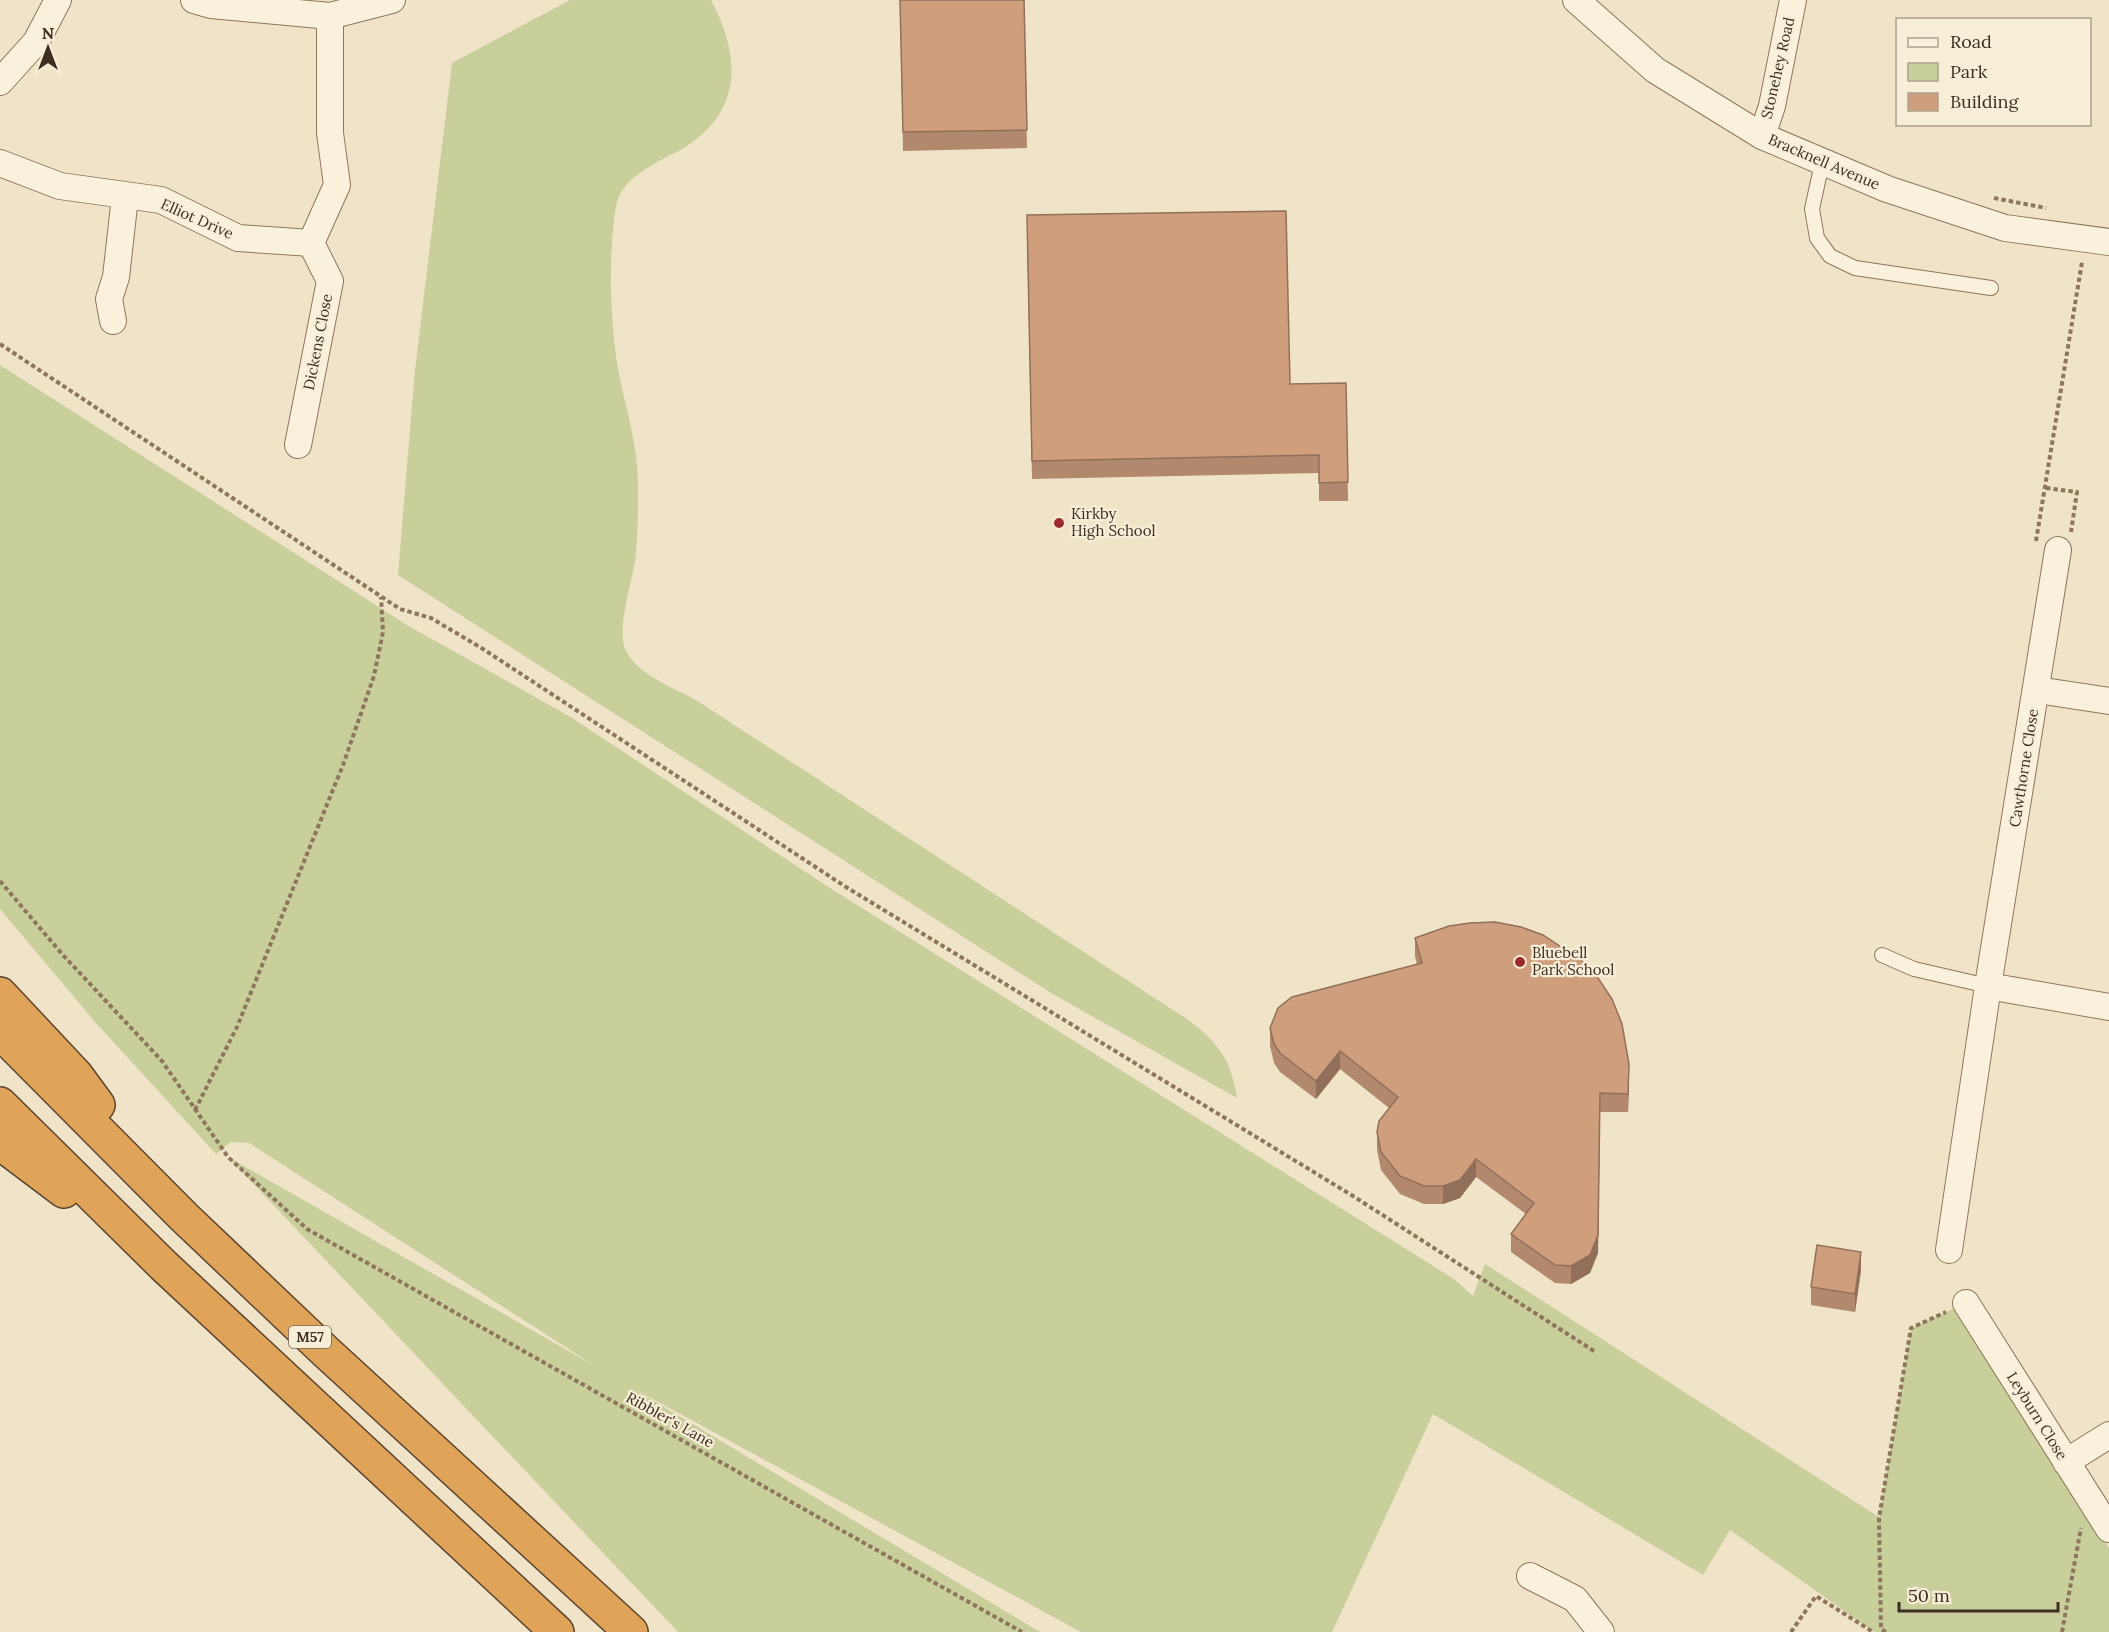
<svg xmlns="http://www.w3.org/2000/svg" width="2109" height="1632" viewBox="0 0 2109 1632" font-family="Lora,serif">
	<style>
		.green { fill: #c9cf9b }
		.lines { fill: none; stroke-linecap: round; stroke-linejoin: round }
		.service-casing { stroke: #8d765c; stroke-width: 16 }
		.minor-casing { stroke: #8d765c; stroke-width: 28 }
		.motorway-casing { stroke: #5b4430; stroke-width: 36 }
		.path { stroke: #8d765c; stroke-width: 4; stroke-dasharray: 4.5 3; stroke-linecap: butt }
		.service { stroke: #faf1dc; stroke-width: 14 }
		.minor { stroke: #faf1dc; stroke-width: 26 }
		.motorway { stroke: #e0a458; stroke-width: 33 }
		.wall { fill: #b2896c }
		.shaded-wall { fill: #916f58 }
		.building { fill: #cf9f7d; stroke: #916f58; stroke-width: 1.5 }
		.poi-dot { fill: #9e2a2b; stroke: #f7eed8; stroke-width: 2 }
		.labels { text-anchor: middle; stroke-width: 4.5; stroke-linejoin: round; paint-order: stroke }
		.shield { fill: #f7eed8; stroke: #756857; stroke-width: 1.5 }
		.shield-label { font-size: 14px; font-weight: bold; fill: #3d2e20 }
		.street-label { font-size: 15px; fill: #3d2e20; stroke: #f7eed8 }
		.poi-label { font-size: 15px; fill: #3d2e20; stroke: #f7eed8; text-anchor: start }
	</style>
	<rect width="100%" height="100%" fill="#f0e4c8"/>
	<g class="green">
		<path d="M570 0H711C739 53 744 106 690 144 665 161 623 172 616 206 608 253 610 323 618 369 626 410 639 448 638 490 638 511 638 532 636 553 634 578 615 629 626 651 639 676 673 687 696 700L1190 1021C1220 1045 1231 1060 1237 1098L1051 993 398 575 415 370 452 63Z"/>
		<polygon points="0,365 407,625 569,716 830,888 1454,1279 1473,1296 1485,1264 1879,1517 1911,1328 1966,1303 2109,1548 2109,1632 1874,1632 1730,1530 1703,1575 1433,1414 1332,1632 1081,1632 629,1386 1040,1632 678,1632 228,1157 595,1366 249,1143 231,1142 216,1154 95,1022 0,909"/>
	</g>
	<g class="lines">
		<g class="service-casing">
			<g id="service">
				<polyline points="1822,163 1812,209 1817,238 1830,256 1855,268 1991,288"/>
				<polyline points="1882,955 1914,969 1988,986"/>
			</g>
		</g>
		<g class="minor-casing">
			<g id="minor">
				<polyline points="194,0 211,5 330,16 392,0"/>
				<polyline points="1576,0 1655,70 1762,136 1887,189 2005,228 2109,242"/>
				<polyline points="0,82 36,42 58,0"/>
				<polyline points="1762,136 1772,106 1793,0"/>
				<polyline points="0,163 60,186 161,200 238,238 311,243 337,185 330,133 330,16"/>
				<polyline points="113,321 109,299 116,277 125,197"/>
				<polyline points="298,445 330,281 311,243"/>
				<polyline points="2037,690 2109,701"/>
				<polyline points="1988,986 2109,1007"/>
				<polyline points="1949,1250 1988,986 2058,550"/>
				<polyline points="1966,1303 2109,1529"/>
				<polyline points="2066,1462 2109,1435"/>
				<polyline points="1530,1576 1575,1599 1601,1632"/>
			</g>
		</g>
		<g class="motorway-casing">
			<g id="motorway">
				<polyline points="0,994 76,1075 98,1105"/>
				<polyline points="0,1032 184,1217 325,1351 631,1632"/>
				<polyline points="0,1104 164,1266 557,1632"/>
				<polyline points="0,1143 64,1191"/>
			</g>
		</g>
		<g class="path">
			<polyline points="1994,198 2046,208"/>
			<polyline points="0,344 400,609 431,618 483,649 846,887 1353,1196 1594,1351"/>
			<polyline points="2046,488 2077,492 2071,532"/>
			<polyline points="2036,541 2082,262"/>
			<polyline points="0,881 62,954 162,1061 228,1157 307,1229 1022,1632"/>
			<polyline points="195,1110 237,1027 343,765 374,676 383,632 381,597"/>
			<polyline points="1791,1632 1816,1596 1873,1632"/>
			<polyline points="1886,1632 1881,1629 1879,1518 1911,1328 1946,1312"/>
			<polyline points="2062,1632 2081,1528"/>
		</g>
		<use href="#service" class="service"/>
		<use href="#minor" class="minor"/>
		<use href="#motorway" class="motorway"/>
	</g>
	<g class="wall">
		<polygon points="900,0 1024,0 1027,148 903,151"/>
		<polygon points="1027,234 1290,384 1346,383 1348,501 1319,501 1319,473 1032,479"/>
		<polygon points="1415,938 1629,1082 1628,1112 1600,1112 1598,1253 1590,1273 1571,1284 1555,1283 1511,1252 1511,1234 1526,1214 1476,1177 1460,1198 1443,1204 1424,1204 1400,1194 1381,1170 1377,1150 1377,1132 1389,1108 1340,1069 1316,1099 1280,1072 1274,1063 1270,1046 1270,1028 1417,965 1415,956"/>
		<polygon points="1861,1270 1855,1312 1811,1305 1811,1287"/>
	</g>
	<g class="shaded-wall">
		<polygon points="1340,1051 1340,1069 1316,1099 1316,1081"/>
		<polygon points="1629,1064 1629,1082 1628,1112 1628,1094"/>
		<polygon points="1600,1112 1598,1253 1590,1273 1571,1284 1571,1266"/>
		<polygon points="1476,1159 1476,1177 1460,1198 1443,1204 1443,1186"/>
		<polygon points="1861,1252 1861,1270 1855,1312 1855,1294"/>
	</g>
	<g class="building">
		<polygon points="900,0 1024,0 1027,130 903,132"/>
		<polygon points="1286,211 1290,384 1346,383 1348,482 1319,483 1319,455 1032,461 1027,215"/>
		<polygon points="1495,922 1521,927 1543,935 1582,961 1598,978 1612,999 1622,1024 1629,1064 1628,1094 1600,1093 1598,1235 1590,1255 1571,1266 1555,1265 1511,1234 1534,1203 1476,1159 1460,1180 1443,1186 1424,1186 1400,1176 1381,1152 1377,1132 1379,1121 1398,1097 1340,1051 1316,1081 1280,1053 1274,1044 1270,1028 1278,1008 1292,997 1422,963 1415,938 1449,926 1470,923"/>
		<polygon points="1817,1245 1861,1252 1855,1294 1811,1287"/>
	</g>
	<g class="poi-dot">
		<circle cx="1059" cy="523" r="6"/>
		<circle cx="1520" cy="962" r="6"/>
	</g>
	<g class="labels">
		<rect class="shield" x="289" y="1326" width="42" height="22" rx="4.5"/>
		<g class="shield-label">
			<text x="310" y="1342">M57</text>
		</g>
		<g class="street-label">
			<text transform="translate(1778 68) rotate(-77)" y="5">Stonehey Road</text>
			<text transform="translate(1824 162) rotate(23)" y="5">Bracknell Avenue</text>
			<text transform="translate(197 219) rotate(24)" y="5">Elliot Drive</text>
			<text transform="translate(318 342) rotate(-79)" y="5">Dickens Close</text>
			<text transform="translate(2024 768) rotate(-81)" y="5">Cawthorne Close</text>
			<text transform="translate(2037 1416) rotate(58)" y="5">Leyburn Close</text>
			<text transform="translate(670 1420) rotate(29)" y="5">Ribbler's Lane</text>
		</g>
		<g class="poi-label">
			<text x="1071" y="519">Kirkby<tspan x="1071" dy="17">High School</tspan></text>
			<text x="1532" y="958">Bluebell<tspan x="1532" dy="17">Park School</tspan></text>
		</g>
	</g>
	<rect x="1896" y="18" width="195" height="108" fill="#f7eed8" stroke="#ada18e" stroke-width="1.5"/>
	<rect x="1908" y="38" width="30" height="9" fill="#faf1dc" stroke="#ada18e" stroke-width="1.5"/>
	<text x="1950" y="48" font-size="18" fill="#3d2e20">Road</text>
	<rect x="1908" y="63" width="30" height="18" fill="#c9cf9b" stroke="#ada18e" stroke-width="1.5"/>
	<text x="1950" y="78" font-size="18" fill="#3d2e20">Park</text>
	<rect x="1908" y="93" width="30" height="18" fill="#cf9f7d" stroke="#ada18e" stroke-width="1.5"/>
	<text x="1950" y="108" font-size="18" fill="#3d2e20">Building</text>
	<g transform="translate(48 48)" stroke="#f7eed8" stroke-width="4.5" paint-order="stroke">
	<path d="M0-4.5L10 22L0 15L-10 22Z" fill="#3d2e20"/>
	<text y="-9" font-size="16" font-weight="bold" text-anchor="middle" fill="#3d2e20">N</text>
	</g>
	<path d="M1899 1602v9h159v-9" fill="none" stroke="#3d2e20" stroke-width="3"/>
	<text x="1908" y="1602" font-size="18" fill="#3d2e20" stroke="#f7eed8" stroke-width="4.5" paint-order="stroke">50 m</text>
</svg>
